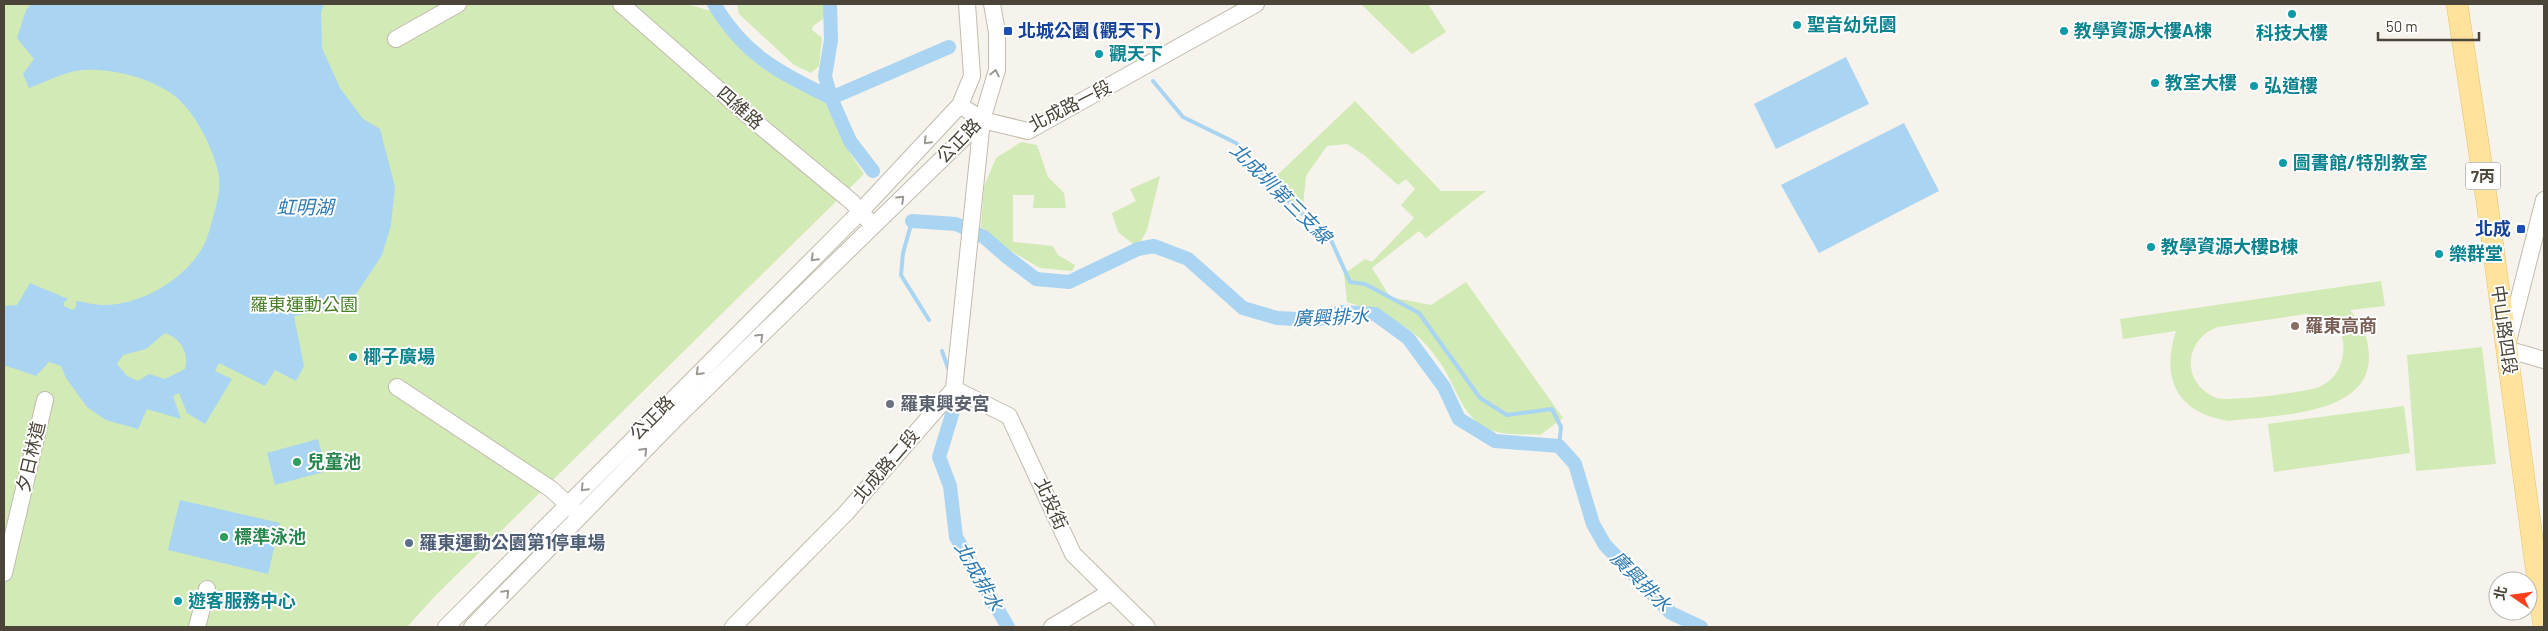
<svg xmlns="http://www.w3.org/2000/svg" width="2548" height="631" viewBox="0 0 2548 631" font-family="Barlow,'Noto Sans TC',sans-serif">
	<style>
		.green { fill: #d2eab5; fill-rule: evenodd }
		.water { fill: #a9d4f2; fill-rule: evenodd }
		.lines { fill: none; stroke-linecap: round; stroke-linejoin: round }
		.stream { stroke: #a9d4f2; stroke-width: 4 }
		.canal { stroke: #a9d4f2; stroke-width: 14 }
		.minor-casing { stroke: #c2bbae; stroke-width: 18 }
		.major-casing { stroke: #e6c16a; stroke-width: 22 }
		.minor { stroke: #fff; stroke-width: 16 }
		.major { stroke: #ffe39c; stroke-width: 21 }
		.oneway { stroke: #9c9892 }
		.culture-dot { fill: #0f9aa8; stroke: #fff; stroke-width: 2 }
		.transit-dot { fill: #1a4fb4; stroke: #fff; stroke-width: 2 }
		.education-dot { fill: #8d6e63; stroke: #fff; stroke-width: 2 }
		.worship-dot { fill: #6b7280; stroke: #fff; stroke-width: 2 }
		.leisure-dot { fill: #2e9e5b; stroke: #fff; stroke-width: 2 }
		.service-dot { fill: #5c6f8a; stroke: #fff; stroke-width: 2 }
		.labels { text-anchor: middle; stroke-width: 4; stroke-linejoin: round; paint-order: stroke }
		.shield { fill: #fff; stroke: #817c74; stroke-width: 1 }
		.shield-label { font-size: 16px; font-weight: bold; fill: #4b4439 }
		.culture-label { font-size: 18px; font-weight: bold; fill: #0d838f; stroke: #fff; text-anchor: start }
		.transit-label { font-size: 18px; font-weight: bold; fill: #164399; stroke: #fff; text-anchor: start }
		.street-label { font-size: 18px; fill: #4b4439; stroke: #fff }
		.park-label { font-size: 18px; fill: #4a7f2a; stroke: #fff }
		.education-label { font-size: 18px; font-weight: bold; fill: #785e54; stroke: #fff; text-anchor: start }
		.worship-label { font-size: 18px; font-weight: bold; fill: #5b616d; stroke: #fff; text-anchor: start }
		.leisure-label { font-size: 18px; font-weight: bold; fill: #27864d; stroke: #fff; text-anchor: start }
		.service-label { font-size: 18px; font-weight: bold; fill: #4e5e75; stroke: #fff; text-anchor: start }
		.water-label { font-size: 19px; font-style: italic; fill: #2e7ab2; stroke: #fff }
	</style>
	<rect width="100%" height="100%" fill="#f6f3ec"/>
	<g class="green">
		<polygon points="4,4 687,4 714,12 773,69 819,92 846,140 850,153 864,174 436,595 407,627 4,627"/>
		<polygon points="740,4 823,4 825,8 823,19 813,26 812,30 822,38 819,66 811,73 794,65 739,14 737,6"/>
		<polygon points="1361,4 1428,4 1446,32 1412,54"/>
		<path d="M1355 101 1441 191H1486L1426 238 1419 231 1372 268 1390 297 1431 305 1466 282 1563 418 1540 435C1523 434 1499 436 1484 427 1462 414 1455 386 1443 367 1417 326 1390 316 1347 302L1344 274 1365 259 1372 262 1414 218 1401 205 1415 189 1406 179 1398 185 1364 155 1347 144 1327 146 1306 176 1303 206 1292 204 1270 182Z"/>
		<polygon points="1021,142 1037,145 1048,177 1064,193 1066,208 1033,208 1034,195 1013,195 1013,242 1053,246 1058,255 1075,265 1072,271 1040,268 1011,251 981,227 984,186 996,158"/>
		<polygon points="1160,176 1147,230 1141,241 1133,244 1118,232 1112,213 1136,201 1130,189"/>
		<path d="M2381 281 2385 306 2350 310C2363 325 2369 338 2369 359 2367 417 2271 415 2229 421 2178 413 2160 380 2176 331L2123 339 2120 319ZM2306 314C2313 315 2322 315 2328 319 2346 329 2347 353 2338 370 2334 378 2327 383 2319 387 2307 392 2228 402 2217 398 2181 385 2183 339 2218 327Z"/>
		<polygon points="2482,347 2496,464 2416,471 2407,355"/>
		<polygon points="2404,406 2410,453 2274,472 2268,424"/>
	</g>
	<g class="water">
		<path d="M31 4H324L321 13 322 48 340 88 363 119 380 129 395 187 391 225 382 255 357 293 342 307 294 316 304 366 296 381 275 370 265 386 219 363 215 371 232 379 205 424 187 413 179 393 173 396 181 419 147 409 138 429 106 420 87 407 66 378 61 366 49 362 36 376 4 365V306L17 305 30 283 68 299 64 302V306L73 310 76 307V301C85 302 94 305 102 305 141 306 188 278 205 243 208 236 210 228 212 221 216 208 221 190 219 176 215 152 196 113 176 97 152 77 105 66 75 71 60 74 43 83 29 88L23 74 34 59 17 38 26 10ZM165 333C181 339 189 352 185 369L165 379 149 374 138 381 127 376 117 364 123 355 146 349Z"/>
		<polygon points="1846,57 1869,104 1776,149 1754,104"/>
		<polygon points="1904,123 1939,191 1819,253 1781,185"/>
		<polygon points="318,439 327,471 275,485 267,453"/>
		<polygon points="180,500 280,523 268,574 168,550"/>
	</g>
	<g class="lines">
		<g class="stream">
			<polyline points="1153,81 1183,117 1236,143 1284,197 1331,240 1350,282 1365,284 1419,313 1480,398 1507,415 1552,409 1561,427 1559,446"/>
			<polyline points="912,221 903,253 901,275 929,320"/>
			<polyline points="942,351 948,368"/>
		</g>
		<g class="canal">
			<path d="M714 4C745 56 779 72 831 98L949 47"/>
			<polyline points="830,4 831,40 825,76 831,98 850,141 873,171"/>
			<polyline points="912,221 956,224 984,237 1007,257 1036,279 1069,282 1138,249 1154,246 1188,259 1243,308 1277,318 1316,320 1342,312 1375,314 1408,338 1444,387 1459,419 1495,441 1559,446 1575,464 1593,524 1605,545 1671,613 1701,627"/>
			<polyline points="954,408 939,457 950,486 956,537 1008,627"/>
		</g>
		<g class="minor-casing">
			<g id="minor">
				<polyline points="621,4 759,125 852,202 867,219"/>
				<polyline points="396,39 458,4"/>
				<polyline points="960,105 982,120 1028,131 1256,4"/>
				<polyline points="2544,200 2506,349 2544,360"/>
				<polyline points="397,387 551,489 576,512"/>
				<polyline points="954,389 1009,416 1073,554 1147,627"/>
				<polyline points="4,573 45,400"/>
				<polyline points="197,627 207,589"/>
				<polyline points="446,627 860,212 960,105 972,76 967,4"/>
				<polyline points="472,627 677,417 982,120 997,70 997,32 992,4"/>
				<polyline points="733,627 846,513 954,389 982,120"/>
				<polyline points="1052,627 1110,592"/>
			</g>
		</g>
		<g class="major-casing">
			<polyline id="major" points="2457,4 2487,202 2544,627"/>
		</g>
		<use href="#minor" class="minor"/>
		<use href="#major" class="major"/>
	</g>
	<defs><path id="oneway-chevron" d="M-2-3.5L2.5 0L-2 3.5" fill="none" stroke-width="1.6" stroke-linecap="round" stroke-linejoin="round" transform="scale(1.25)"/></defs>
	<g class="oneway">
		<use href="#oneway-chevron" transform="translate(995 73) rotate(-78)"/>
		<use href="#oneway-chevron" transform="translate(927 141) rotate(133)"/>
		<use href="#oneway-chevron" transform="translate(901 199) rotate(-44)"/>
		<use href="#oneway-chevron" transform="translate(814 258) rotate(135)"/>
		<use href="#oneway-chevron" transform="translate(760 337) rotate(-44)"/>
		<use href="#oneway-chevron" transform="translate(699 372) rotate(135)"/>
		<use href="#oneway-chevron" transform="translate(644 451) rotate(-46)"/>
		<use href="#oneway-chevron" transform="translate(584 488) rotate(134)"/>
		<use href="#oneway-chevron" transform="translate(506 593) rotate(-45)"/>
	</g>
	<g class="culture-dot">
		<circle cx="2292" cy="14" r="5"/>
		<circle cx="1797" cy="25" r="5"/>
		<circle cx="2064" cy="31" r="5"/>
		<circle cx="1099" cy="54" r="5"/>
		<circle cx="2155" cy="83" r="5"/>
		<circle cx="2254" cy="86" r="5"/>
		<circle cx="2283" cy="163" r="5"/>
		<circle cx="2151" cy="247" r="5"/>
		<circle cx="2439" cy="254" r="5"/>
		<circle cx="353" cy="357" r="5"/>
		<circle cx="178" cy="601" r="5"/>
	</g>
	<g class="transit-dot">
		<rect x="1003" y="26" width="10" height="10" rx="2.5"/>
		<rect x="2516" y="224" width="10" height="10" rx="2.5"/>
	</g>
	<circle class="education-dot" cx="2295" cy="326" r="5"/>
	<circle class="worship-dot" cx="890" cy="404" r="5"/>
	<g class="leisure-dot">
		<circle cx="297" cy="462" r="5"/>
		<circle cx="224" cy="537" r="5"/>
	</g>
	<circle class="service-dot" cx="409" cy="543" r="5"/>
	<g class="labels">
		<rect class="shield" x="2465.5" y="162.5" width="35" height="27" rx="4"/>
		<g class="shield-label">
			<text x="2483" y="182">7丙</text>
		</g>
		<g class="culture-label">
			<text x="1807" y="31">聖音幼兒園</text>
			<text x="2074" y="37">教學資源大樓A棟</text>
			<text x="2292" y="39" text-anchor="middle">科技大樓</text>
			<text x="1109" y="60">觀天下</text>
			<text x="2165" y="89">教室大樓</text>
			<text x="2264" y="92">弘道樓</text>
			<text x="2293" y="169">圖書館/特別教室</text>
			<text x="2161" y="253">教學資源大樓B棟</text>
			<text x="2449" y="260">樂群堂</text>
			<text x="363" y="363">椰子廣場</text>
			<text x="188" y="607">遊客服務中心</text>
		</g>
		<g class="transit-label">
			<text x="1018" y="37">北城公園 (觀天下)</text>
			<text x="2511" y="235" text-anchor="end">北成</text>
		</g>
		<g class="street-label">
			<text transform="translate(1070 106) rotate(-27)" y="6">北成路一段</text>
			<text transform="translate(740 108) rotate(41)" y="6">四維路</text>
			<text transform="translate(959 141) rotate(-46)" y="6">公正路</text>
			<text transform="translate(2504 330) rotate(82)" y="6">中山路四段</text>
			<text transform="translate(652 418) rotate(-45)" y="6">公正路</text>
			<text transform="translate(31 457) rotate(-77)" y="6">夕日林道</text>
			<text transform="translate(886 466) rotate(-49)" y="6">北成路二段</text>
			<text transform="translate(1051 504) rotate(66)" y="6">北投街</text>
		</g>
		<g class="park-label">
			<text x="304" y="311">羅東運動公園</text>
		</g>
		<g class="education-label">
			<text x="2305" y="332">羅東高商</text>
		</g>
		<g class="worship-label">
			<text x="900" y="410">羅東興安宮</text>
		</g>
		<g class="leisure-label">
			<text x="307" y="468">兒童池</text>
			<text x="234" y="543">標準泳池</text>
		</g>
		<g class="service-label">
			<text x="419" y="549">羅東運動公園第1停車場</text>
		</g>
		<g class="water-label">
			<text transform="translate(1281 193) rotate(45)" y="7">北成圳第三支線</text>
			<text x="305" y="214">虹明湖</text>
			<text transform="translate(1331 317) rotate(-2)" y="7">廣興排水</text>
			<text transform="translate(979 576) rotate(60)" y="7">北成排水</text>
			<text transform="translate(1641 581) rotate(45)" y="7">廣興排水</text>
		</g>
	</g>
	<rect width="2548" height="631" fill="none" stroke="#4b4439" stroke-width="10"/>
	<g transform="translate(2513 596) rotate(283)"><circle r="24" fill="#ffffff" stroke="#b7b4b0"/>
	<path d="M0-4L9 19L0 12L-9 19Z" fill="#fc3f1d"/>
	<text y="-8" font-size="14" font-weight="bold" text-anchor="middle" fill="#4b4439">北</text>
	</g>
	<path d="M2378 32v8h101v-8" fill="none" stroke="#4b4439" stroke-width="2.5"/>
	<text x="2386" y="32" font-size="15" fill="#4b4439" stroke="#ffffff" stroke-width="4" paint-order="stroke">50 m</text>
</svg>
